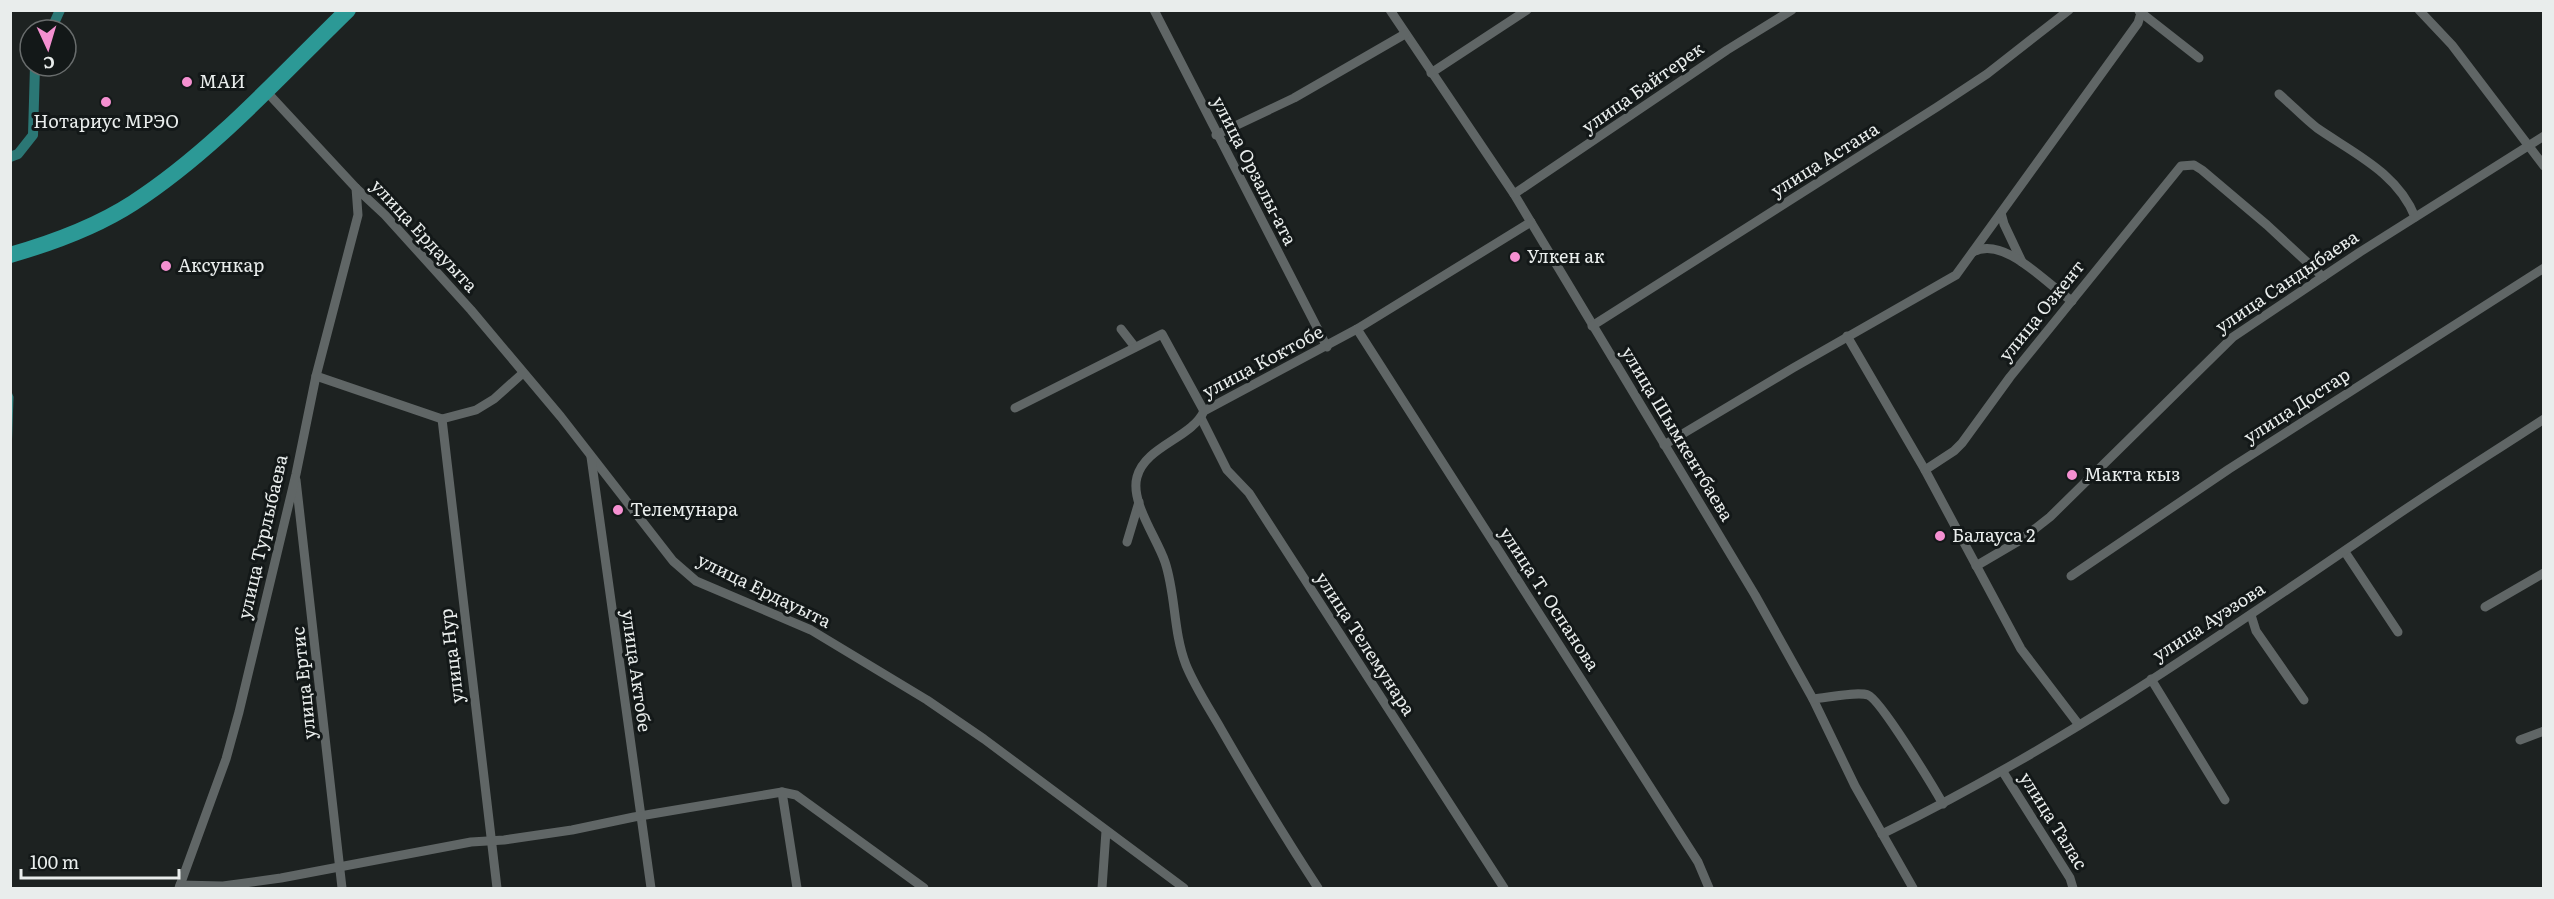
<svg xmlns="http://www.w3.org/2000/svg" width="2554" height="899" viewBox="0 0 2554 899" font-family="Literata,serif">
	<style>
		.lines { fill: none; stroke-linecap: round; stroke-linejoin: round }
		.stream { stroke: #2b7775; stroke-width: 3 }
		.canal { stroke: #2b7775; stroke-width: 10 }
		.minor { stroke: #606666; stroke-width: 9 }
		.trunk { stroke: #2c9996; stroke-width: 16 }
		.poi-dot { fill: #f590d1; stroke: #131818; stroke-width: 2 }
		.labels { text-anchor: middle; stroke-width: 6; stroke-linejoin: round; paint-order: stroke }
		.poi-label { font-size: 18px; fill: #e9edec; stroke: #131818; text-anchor: start }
		.street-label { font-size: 18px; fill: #e9edec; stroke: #131818 }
	</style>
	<rect width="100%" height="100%" fill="#1d2221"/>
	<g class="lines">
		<polyline class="stream" points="10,392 12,397 10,455"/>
		<g class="canal">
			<polyline points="51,30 60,10"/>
			<polyline points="10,157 18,154 33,135 35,66"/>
		</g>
		<g class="minor">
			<polyline points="1154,10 1327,347"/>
			<polyline points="1390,10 1514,194 1755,595 1813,699 1855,786 1913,888"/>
			<polyline points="2419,10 2452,45 2544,166"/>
			<polyline points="2139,11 2199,58"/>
			<polyline points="1431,73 1527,10"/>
			<polyline points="265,90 356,188 385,215 471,310 561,417 673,561 696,581 811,630 927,700 984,739 1184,888"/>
			<path d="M2279 94C2292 105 2304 118 2317 128 2353 153 2398 173 2415 217"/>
			<polyline points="1216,135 1294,98 1405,34"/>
			<polyline points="1514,194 1727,50 1792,10"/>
			<polyline points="2001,213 2004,224 2022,262"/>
			<path d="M1973 252C2005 235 2047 285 2072 301"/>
			<polyline points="1592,326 1937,107 1987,74 2069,10"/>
			<polyline points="1121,329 1135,347"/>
			<polyline points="1357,329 1698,862 1709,888"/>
			<polyline points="1847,336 1925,470 2021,649 2079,725"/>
			<polyline points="316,376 442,419 476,410 494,399 523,373"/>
			<polyline points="1015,408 1162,334 1204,411"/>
			<polyline points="1201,418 1227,470 1249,493 1504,888"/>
			<polyline points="442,419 497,888"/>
			<polyline points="1664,445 1793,368 1956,275 2138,23 2141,13"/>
			<polyline points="591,457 651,888"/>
			<polyline points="1925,470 1954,451 1962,443 2010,377 2181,166 2194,165 2202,170 2267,225 2323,277"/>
			<polyline points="296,480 342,888"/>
			<polyline points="1127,542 1139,502"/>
			<polyline points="2345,552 2398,632"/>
			<polyline points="1976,566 2022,539 2050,517 2233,337 2360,252 2544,136"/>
			<polyline points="2071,576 2229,469 2544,268"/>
			<polyline points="2485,607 2544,573"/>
			<polyline points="2251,615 2256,631 2304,700"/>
			<polyline points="2151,679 2225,800"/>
			<path d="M1813 699C1826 698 1857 691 1868 695 1880 699 1934 788 1943 804"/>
			<polyline points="2520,740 2544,731"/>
			<polyline points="2003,772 2070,878 2073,888"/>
			<polyline points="782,792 797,888"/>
			<path d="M1882 834C2061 747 2224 633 2388 521 2439 486 2492 453 2544 419"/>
			<polyline points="180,885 223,886 281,878 471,842 504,840 572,830 634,817 782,792 796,795 924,888"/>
			<polyline points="179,888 226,759 239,712 296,474 316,376 358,215 356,188"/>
			<polyline points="1102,888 1106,831"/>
			<path d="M1318 888C1284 836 1252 783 1221 729 1209 708 1195 687 1186 665 1173 632 1176 595 1165 562 1157 538 1130 502 1137 477 1145 446 1192 438 1204 411L1357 329 1531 222"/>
		</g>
		<path class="trunk" d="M10 255C52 243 96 227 133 203 213 151 280 76 348 10"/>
	</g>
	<g class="poi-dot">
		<circle cx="187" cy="82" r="6"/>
		<circle cx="106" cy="102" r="6"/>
		<circle cx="1515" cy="257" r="6"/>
		<circle cx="166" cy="266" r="6"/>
		<circle cx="2072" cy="475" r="6"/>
		<circle cx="618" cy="510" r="6"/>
		<circle cx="1940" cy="536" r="6"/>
	</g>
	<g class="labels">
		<g class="poi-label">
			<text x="199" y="88">МАИ</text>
			<text x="106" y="128" text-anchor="middle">Нотариус МРЭО</text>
			<text x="1527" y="263">Улкен ак</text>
			<text x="178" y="272">Аксункар</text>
			<text x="2084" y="481">Макта кыз</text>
			<text x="630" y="516">Телемунара</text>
			<text x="1952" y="542">Балауса 2</text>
		</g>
		<g class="street-label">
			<text transform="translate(1643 88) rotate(-35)" y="6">улица Байтерек</text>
			<text transform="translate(1825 160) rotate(-32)" y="6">улица Астана</text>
			<text transform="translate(1254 171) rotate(63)" y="6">улица Орзалы-ата</text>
			<text transform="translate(424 236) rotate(47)" y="6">улица Ердауыта</text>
			<text transform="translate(2287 282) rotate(-34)" y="6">улица Сандыбаева</text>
			<text transform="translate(2042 311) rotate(-51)" y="6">улица Озкент</text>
			<text transform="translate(1263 362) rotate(-28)" y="6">улица Коктобе</text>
			<text transform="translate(2297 406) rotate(-33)" y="6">улица Достар</text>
			<text transform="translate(1677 434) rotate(59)" y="6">улица Шымкентбаева</text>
			<text transform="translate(263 537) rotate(-77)" y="6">улица Турлыбаева</text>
			<text transform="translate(764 591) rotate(26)" y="6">улица Ердауыта</text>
			<text transform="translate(1549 599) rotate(57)" y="6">улица Т. Оспанова</text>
			<text transform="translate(2209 622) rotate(-33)" y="6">улица Ауэзова</text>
			<text transform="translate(1365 644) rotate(57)" y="6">улица Телемунара</text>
			<text transform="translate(452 656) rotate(-97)" y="6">улица Нур</text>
			<text transform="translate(636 671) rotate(82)" y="6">улица Актобе</text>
			<text transform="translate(304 683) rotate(-96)" y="6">улица Ертис</text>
			<text transform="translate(2053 821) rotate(58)" y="6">улица Талас</text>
		</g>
	</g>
	<rect width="2554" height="899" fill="none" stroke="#e9edec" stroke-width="24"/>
	<g transform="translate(48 48) rotate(176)"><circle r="28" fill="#131818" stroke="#696d6d" stroke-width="1.5"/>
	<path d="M0-4.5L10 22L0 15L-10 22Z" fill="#f590d1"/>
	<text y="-9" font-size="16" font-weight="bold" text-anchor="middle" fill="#e9edec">С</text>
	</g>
	<path d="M21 869v9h158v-9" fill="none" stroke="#e9edec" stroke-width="3"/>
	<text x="30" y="869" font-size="18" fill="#e9edec" stroke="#131818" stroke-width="4.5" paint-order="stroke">100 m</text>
</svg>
